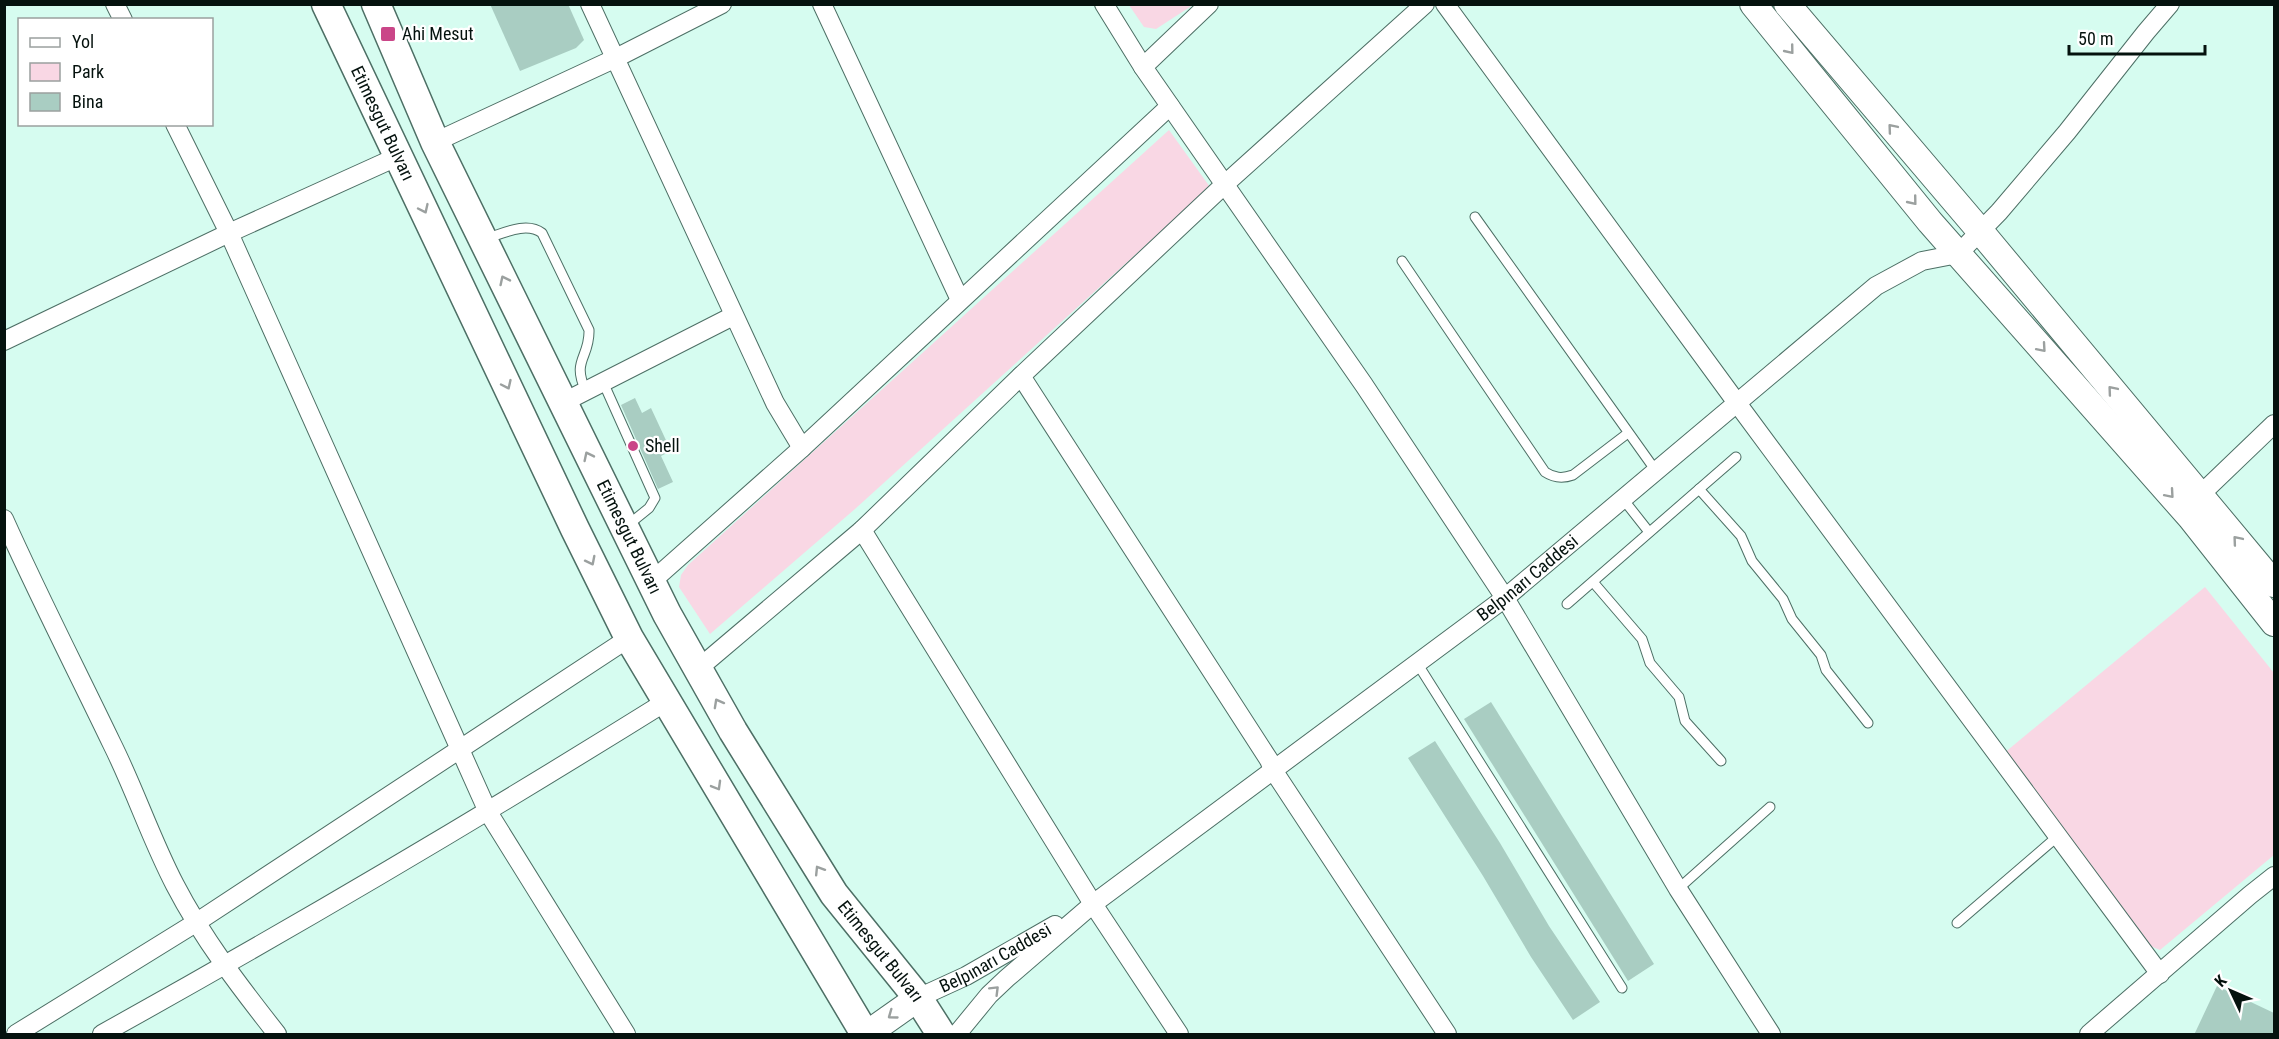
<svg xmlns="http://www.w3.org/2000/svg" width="2279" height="1039" viewBox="0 0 2279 1039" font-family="'Roboto Condensed',sans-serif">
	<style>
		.green { fill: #f9d7e4 }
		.building { fill: #a9cdc2 }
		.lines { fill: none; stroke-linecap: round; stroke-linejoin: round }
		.lane-casing { stroke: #4d6f65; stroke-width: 11 }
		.street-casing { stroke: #4d6f65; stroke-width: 20 }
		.secondary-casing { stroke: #4d6f65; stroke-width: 28 }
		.primary-casing { stroke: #4d6f65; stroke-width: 31 }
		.lane { stroke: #fff; stroke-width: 9 }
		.street { stroke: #fff; stroke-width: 18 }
		.secondary { stroke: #fff; stroke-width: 26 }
		.primary { stroke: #fff; stroke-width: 28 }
		.oneway { stroke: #9ba09f }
		.poi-dot { fill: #ca4688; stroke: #fff; stroke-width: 2 }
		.labels { text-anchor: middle; stroke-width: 4.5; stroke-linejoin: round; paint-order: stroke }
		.poi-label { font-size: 18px; fill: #05120e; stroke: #fff; text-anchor: start }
		.street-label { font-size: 18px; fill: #05120e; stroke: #fff }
	</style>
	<rect width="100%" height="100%" fill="#d6fcf0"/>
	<g class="green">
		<polygon points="1129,5 1193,5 1156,29 1144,27"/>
		<polygon points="1169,130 1210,187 855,509 710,634 679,587 681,575 688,565"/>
		<polygon points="2205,587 2274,673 2274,855 2160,950 2148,945 2003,754"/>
	</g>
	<g class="building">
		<polygon points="490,4 568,4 584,40 576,48 520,71"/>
		<polygon points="635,398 642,413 651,408 671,451 661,456 673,482 658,489 621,405"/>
		<polygon points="1491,702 1654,964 1628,981 1464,719"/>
		<polygon points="1435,741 1500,843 1549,926 1600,1002 1573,1020 1531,957 1483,876 1408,758"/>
		<polygon points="2217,986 2274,1013 2274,1035 2194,1035"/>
	</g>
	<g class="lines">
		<g class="lane-casing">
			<g id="lane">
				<polyline points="1475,217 1656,471"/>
				<path d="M485 239C502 234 526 221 542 233L589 330C590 358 571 360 586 391"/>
				<path d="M1402 261 1545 472C1554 478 1562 479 1573 475L1628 433"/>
				<polyline points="603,382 655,498 649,508 628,525"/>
				<polyline points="1699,489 1741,536 1752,561 1783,599 1792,619 1821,655 1826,670 1868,723"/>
				<polyline points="1623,499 1649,532"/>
				<polyline points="1593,582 1642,639 1650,663 1679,697 1685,721 1721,761"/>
				<polyline points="1567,604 1736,457"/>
				<polyline points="1417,663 1622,988"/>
				<polyline points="1678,889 1770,807"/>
				<polyline points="1957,923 2058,836"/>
			</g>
		</g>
		<g class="street-casing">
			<g id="street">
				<polyline points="115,4 123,20"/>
				<polyline points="590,4 775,403 802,448"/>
				<polyline points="822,4 960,300"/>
				<polyline points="1104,4 1143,67"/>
				<polyline points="1209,4 1143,67 1364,385 1505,598 1678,889 1771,1034"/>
				<polyline points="1445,4 1737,403 2160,974"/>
				<polyline points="175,124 229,233 488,812 626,1034"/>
				<polyline points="435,142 614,59 722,4"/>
				<polyline points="4,341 229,233 399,156"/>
				<polyline points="1021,376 1269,760 1273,770 1447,1034"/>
				<polyline points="564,402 733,316"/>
				<polyline points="2200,495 2274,424"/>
				<path d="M4 519C38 595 76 669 112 744 135 790 151 839 175 885 203 939 240 987 277 1034"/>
				<polyline points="862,530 1093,904 1179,1034"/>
				<polyline points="651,582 802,448 1170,106"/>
				<polyline points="699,668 862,530 1021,376 1224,185 1425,4"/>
				<path id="s1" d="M918 998 966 976 1055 925"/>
				<polyline points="16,1034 197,922 629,638"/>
				<path d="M102 1034C293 928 481 817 667 701"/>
				<path id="s2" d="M957 1034 989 995 1007 978 1093 904 1505 598 1876 286 1922 261 1958 254 1999 212 2067 132 2146 32 2170 4"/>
				<polyline points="2089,1034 2250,895 2274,876"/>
			</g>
		</g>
		<g class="secondary-casing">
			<g id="secondary">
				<polyline points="1753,4 1930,222 2191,518 2274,623"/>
				<polyline points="1787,4 1981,232 2274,584"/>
				<polyline points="867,1034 918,998"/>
			</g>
		</g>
		<g class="primary-casing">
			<g id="primary">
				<path id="s3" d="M326 4 575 529 629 638 865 1034"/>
				<path id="s4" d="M376 4 435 142 667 614 733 731 834 894 918 998 941 1034"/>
			</g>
		</g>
		<use href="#lane" class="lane"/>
		<use href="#street" class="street"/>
		<use href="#secondary" class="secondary"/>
		<use href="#primary" class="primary"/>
	</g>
	<defs><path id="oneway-chevron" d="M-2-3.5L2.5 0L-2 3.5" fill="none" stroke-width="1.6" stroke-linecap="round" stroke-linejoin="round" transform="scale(1.5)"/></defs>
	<g class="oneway">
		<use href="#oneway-chevron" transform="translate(1790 50) rotate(51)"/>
		<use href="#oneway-chevron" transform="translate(1892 128) rotate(-130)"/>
		<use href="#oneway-chevron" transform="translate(1913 201) rotate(51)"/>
		<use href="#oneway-chevron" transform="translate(424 209) rotate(65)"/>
		<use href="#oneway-chevron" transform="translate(504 280) rotate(-116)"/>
		<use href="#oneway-chevron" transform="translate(2042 348) rotate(49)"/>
		<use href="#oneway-chevron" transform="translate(507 385) rotate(65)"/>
		<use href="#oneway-chevron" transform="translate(2112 390) rotate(-130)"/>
		<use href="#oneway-chevron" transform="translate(588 456) rotate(-116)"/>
		<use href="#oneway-chevron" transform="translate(2170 494) rotate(49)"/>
		<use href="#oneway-chevron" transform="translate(2237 540) rotate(-130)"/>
		<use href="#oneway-chevron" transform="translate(591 561) rotate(63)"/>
		<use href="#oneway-chevron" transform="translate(718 703) rotate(-119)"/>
		<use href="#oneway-chevron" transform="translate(717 786) rotate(60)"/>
		<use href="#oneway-chevron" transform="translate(819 870) rotate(-122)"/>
		<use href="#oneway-chevron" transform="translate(995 990) rotate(-45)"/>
		<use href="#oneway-chevron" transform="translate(892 1015) rotate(144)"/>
	</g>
	<g class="poi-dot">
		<rect x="380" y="26" width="16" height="16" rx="3"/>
		<circle cx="633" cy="446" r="6"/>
	</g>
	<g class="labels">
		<g class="poi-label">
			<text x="402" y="40">Ahi Mesut</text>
			<text x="645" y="452">Shell</text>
		</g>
		<g class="street-label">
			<text dy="6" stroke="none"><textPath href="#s3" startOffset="132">Etimesgut Bulvarı</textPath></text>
			<text dy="6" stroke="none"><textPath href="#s4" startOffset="590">Etimesgut Bulvarı</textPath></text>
			<text dy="6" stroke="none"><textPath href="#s2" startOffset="732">Belpınarı Caddesi</textPath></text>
			<text dy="6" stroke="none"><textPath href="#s4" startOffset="1076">Etimesgut Bulvarı</textPath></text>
			<text dy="6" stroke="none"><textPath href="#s1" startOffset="87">Belpınarı Caddesi</textPath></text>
		</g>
	</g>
	<rect width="2279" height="1039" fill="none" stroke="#05120e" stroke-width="12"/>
	<rect x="18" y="18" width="195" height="108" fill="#ffffff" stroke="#9ba09f" stroke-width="1.5"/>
	<rect x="30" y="38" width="30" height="9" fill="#ffffff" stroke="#9ba09f" stroke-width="1.5"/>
	<text x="72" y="48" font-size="18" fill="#05120e">Yol</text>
	<rect x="30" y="63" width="30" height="18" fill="#f9d7e4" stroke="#9ba09f" stroke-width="1.5"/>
	<text x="72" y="78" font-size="18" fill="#05120e">Park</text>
	<rect x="30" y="93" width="30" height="18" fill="#a9cdc2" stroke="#9ba09f" stroke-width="1.5"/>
	<text x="72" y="108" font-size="18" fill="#05120e">Bina</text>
	<g transform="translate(2231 991) rotate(314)" stroke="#ffffff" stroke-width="4.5" paint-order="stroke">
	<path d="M0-4.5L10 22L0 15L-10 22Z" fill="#05120e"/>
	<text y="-9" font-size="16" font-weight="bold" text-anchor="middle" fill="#05120e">K</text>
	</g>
	<path d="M2069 45v9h136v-9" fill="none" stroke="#05120e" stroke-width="3"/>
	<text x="2078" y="45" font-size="18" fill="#05120e" stroke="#ffffff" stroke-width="4.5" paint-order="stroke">50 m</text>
</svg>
